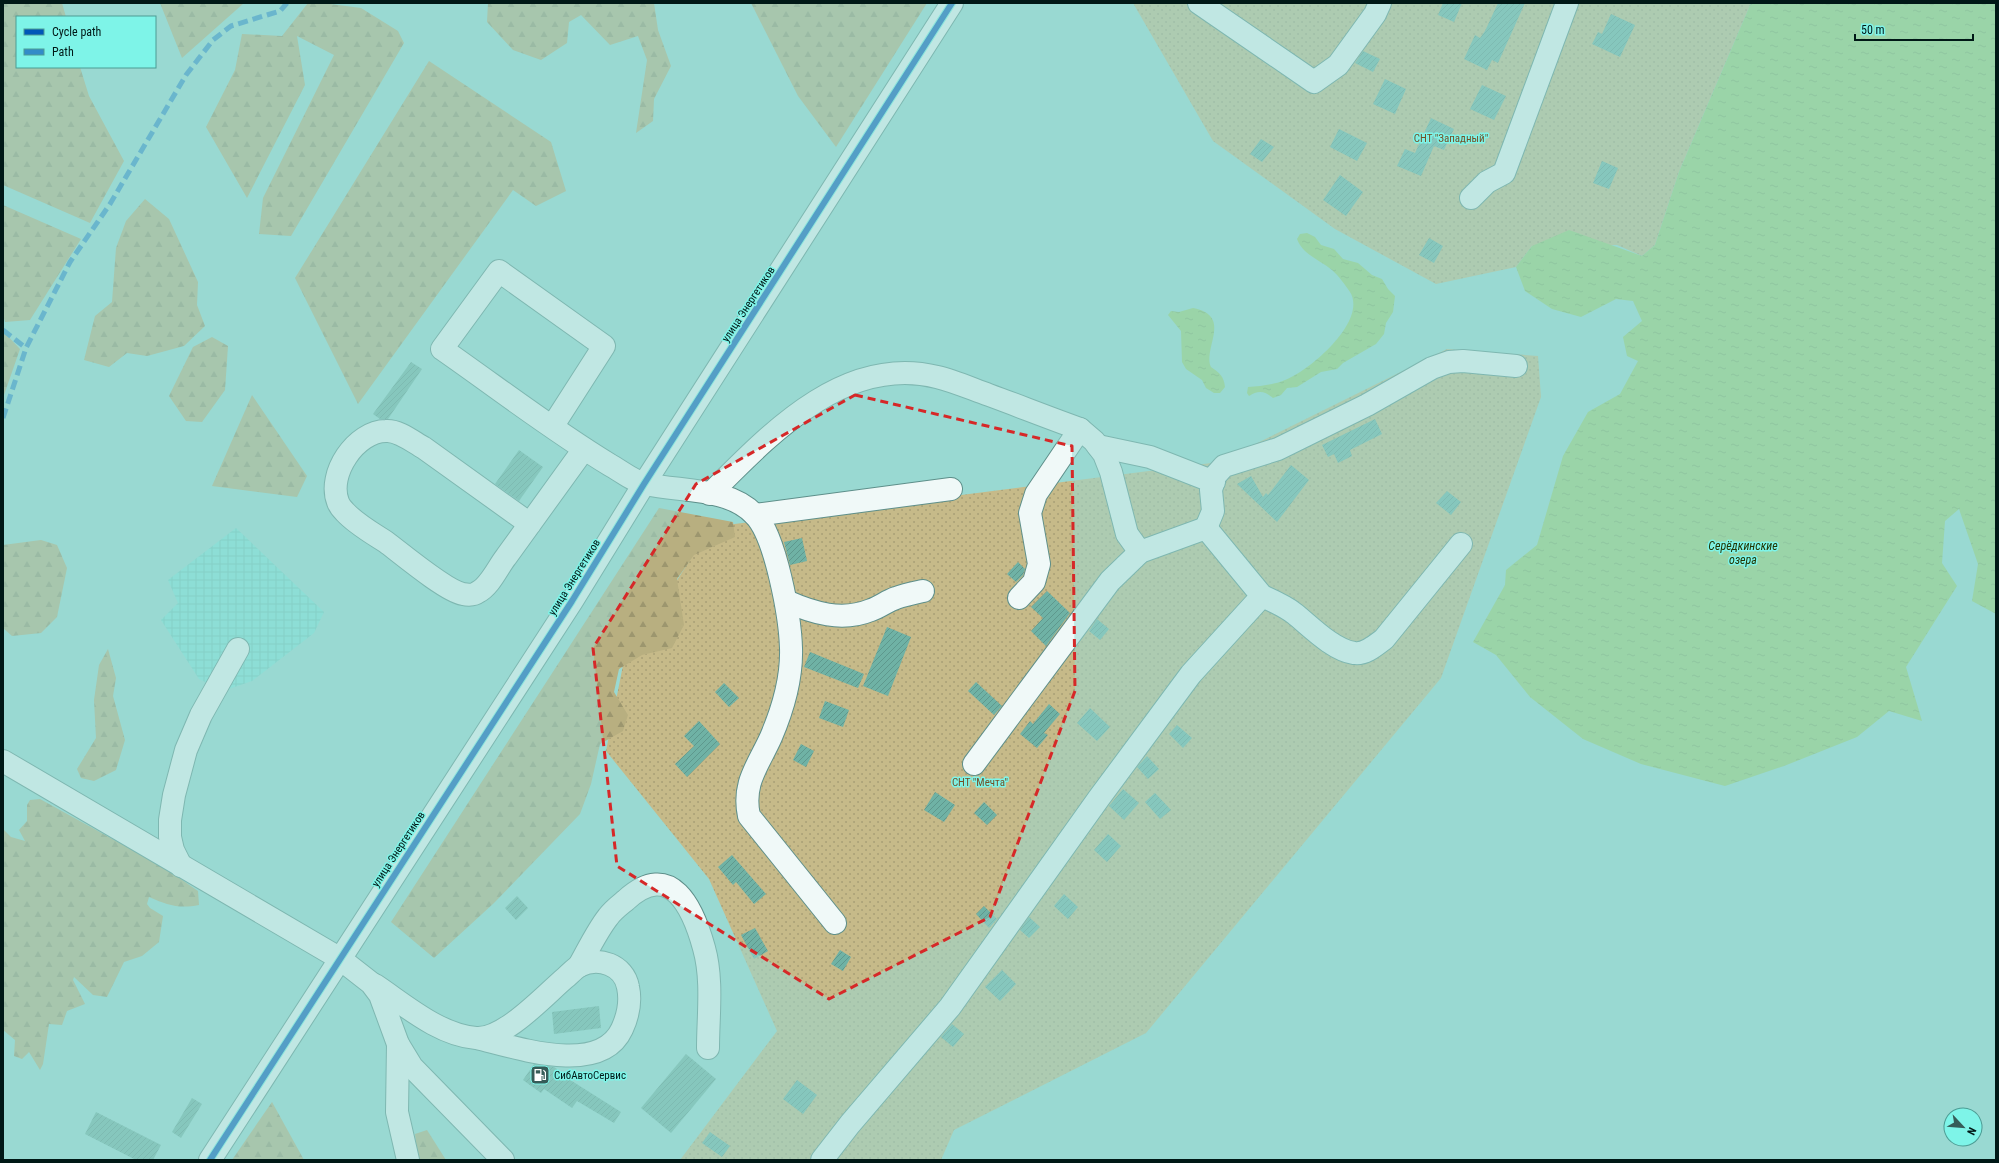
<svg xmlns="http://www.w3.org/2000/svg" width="1999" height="1163" viewBox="0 0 1999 1163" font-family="'Roboto Condensed',sans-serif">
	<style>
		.industrial { fill: url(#industrial-grid) }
		.grass { fill: url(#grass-dots) }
		.forest { fill: url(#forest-firs) }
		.water { fill: url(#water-ripples) }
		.building { fill: url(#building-hatch) }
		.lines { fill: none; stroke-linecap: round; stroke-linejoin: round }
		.minor-casing { stroke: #5e8f8a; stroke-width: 24 }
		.minor { stroke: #f0f9f8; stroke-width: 22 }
		.quiet { stroke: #328cc8; stroke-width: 5; stroke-dasharray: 10 5; stroke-linecap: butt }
		.cycleway-casing { stroke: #7ef4e8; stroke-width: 8 }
		.cycleway { stroke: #0057b8; stroke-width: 6 }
		.marked { fill: none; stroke: #d62828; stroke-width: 3; stroke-dasharray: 8 5; stroke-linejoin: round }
		.labels { text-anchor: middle; stroke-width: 3; stroke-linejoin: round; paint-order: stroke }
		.park-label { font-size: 11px; fill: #744f26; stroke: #7ef4e8 }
		.street-label { font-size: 11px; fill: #001816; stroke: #7ef4e8 }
		.poi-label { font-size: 11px; fill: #001816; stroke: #7ef4e8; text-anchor: start }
		.water-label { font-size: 12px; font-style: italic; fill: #233401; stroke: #7ef4e8 }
	</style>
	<defs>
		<pattern id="industrial-grid" width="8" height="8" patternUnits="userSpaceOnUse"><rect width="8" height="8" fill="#7fe5db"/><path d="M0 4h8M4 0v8" fill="none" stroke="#6cc4bb"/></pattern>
		<pattern id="grass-dots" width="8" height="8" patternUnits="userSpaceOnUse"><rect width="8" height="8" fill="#c6ba89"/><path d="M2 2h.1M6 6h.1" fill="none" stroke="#a89f76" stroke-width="1.8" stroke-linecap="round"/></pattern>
		<pattern id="forest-firs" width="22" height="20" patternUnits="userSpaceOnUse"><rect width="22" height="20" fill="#b8af80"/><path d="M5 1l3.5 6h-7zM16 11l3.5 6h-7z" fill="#9c966e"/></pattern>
		<pattern id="water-ripples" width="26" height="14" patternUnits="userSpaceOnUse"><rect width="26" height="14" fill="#9bce76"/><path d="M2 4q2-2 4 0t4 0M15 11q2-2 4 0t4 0" fill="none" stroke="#84b065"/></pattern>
		<pattern id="building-hatch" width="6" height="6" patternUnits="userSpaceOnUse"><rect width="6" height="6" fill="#6fb2a5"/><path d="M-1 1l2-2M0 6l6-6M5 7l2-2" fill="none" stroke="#5e988d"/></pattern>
	</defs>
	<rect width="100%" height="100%" fill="#99d9d2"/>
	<polygon class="industrial" points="236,528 324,612 314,633 252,681 223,691 199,679 161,620 178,603 168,580"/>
	<g class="grass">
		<polygon points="1133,3 1751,3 1679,172 1655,245 1642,256 1617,245 1532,246 1516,267 1436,284 1335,229 1213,141"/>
		<polygon points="1447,349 1538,356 1541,397 1441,678 1146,1033 954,1130 941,1160 680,1160 777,1031 709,879 606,751 623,665 711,527 1219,462"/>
	</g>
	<g class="forest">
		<polygon points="3,3 62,3 66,17 17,17 17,67 80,67 89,96 124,161 90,223 3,185"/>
		<polygon points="160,3 244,3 182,58"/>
		<polygon points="308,3 323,3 361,8 398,31 404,43 291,236 259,234 263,198 334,55 297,36 305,85 247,198 206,127 235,70 242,34 282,36"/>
		<polygon points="488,3 654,3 658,30 671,66 654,99 653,121 636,133 647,60 638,36 610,45 581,15 569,22 567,43 541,60 513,50 487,22"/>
		<polygon points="751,3 927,3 836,147 798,96"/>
		<polygon points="429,61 551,142 566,191 536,206 513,190 358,404 295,278"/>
		<polygon points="145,199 169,219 198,282 197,305 205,326 184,346 147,356 127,353 109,367 84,360 95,316 112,302 116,248 126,221"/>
		<polygon points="3,205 81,239 30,320 5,322 3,315"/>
		<polygon points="3,331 20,349 3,398"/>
		<polygon points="212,337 228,346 225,390 202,422 186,421 169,396 193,347"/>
		<polygon points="252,395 307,476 297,497 212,486"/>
		<polygon points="659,508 733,522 735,537 694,555 677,579 684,625 672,648 642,655 619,669 614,692 628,715 623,731 600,744 591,784 580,814 494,903 434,958 391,922"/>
		<polygon points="41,540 57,545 67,568 57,617 41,633 12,636 3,628 3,545"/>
		<polygon points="108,649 116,678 113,696 125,740 116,770 94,781 81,778 77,769 96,738 94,700 99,665"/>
		<path d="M40 799 165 868 198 891 199 905C179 909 167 905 149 897L147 904 150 908 163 916 159 942 142 956 124 962 107 997 93 995 74 977 73 980 85 1004 67 1011 62 1025 49 1024 43 1064 40 1070 29 1052 22 1059 14 1056 15 1040 3 1030V832L4 830 11 837 25 841 19 830 27 821V805L30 800Z"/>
		<polygon points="272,1102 304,1160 232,1160"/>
		<polygon points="427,1130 446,1160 418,1160 415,1134"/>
	</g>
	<g class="water">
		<polygon points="1751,3 1996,3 1996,614 1972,601 1978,564 1959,509 1945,521 1942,563 1957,586 1906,667 1922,721 1889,711 1857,737 1784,766 1725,786 1641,764 1583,739 1530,697 1496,655 1473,642 1505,585 1506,570 1537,545 1563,456 1588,412 1620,394 1638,361 1627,356 1623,337 1642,321 1633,301 1616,299 1581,317 1552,309 1525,291 1516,267 1532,246 1569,230 1642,256 1655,245 1679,172"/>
		<path d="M1307 233 1315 237 1321 245 1334 249 1343 259 1358 263 1372 275 1382 279 1388 289 1395 296 1393 312 1386 323 1384 334 1376 344 1343 363 1337 369 1321 372 1297 387 1287 388 1281 395 1273 398C1265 391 1258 390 1249 396L1247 393 1248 387C1261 386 1273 385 1285 380 1309 371 1368 321 1350 292 1345 285 1339 276 1332 270 1320 260 1303 255 1297 239L1300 234Z"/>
		<path d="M1193 308C1233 316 1203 347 1211 367 1220 373 1224 377 1225 387L1220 393H1214L1206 388 1202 380 1186 369 1182 362 1181 331 1168 315 1171 311 1179 312Z"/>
	</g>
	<g class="building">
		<polygon points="1443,3 1462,3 1454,22 1438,15"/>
		<polygon points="1498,3 1525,3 1498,63 1492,60 1487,70 1464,59 1475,35 1480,38 1485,31"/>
		<polygon points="1611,14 1635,25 1620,57 1592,44 1598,32 1602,34"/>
		<polygon points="1363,51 1380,59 1373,72 1355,63"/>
		<polygon points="1385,79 1406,89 1395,114 1373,104"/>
		<polygon points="1482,85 1506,96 1494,120 1470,109"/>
		<polygon points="1431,118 1454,129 1444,150 1434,146 1421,176 1397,166 1405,149 1415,153"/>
		<polygon points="1339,129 1367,143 1357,161 1330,147"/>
		<polygon points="1261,139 1274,147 1262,162 1250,154"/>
		<polygon points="1602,161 1618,168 1609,189 1593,183"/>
		<polygon points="1340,175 1363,192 1346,216 1323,200"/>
		<polygon points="1429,238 1443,246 1434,263 1419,255"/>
		<polygon points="411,362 422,369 388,419 380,419 373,414"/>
		<polygon points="1375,419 1382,434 1350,450 1352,456 1338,463 1334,454 1328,457 1322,445"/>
		<polygon points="519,450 543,467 519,501 495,484"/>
		<polygon points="1291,465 1309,480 1277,522 1237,484 1251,476 1263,497 1266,493 1268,495"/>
		<polygon points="1447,491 1461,502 1451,515 1436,503"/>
		<polygon points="802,538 807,561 790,565 784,542"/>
		<polygon points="1018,562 1025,569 1023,575 1016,582 1007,574"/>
		<polygon points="1047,591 1070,613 1046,646 1031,631 1043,618 1031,607"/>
		<polygon points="1097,619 1109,629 1100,640 1089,631"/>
		<polygon points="887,627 911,637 888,696 863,686"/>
		<polygon points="810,652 864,674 858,688 804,667"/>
		<polygon points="976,682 1002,706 994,715 968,691"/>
		<polygon points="724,683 739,698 729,707 715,692"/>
		<polygon points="825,701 849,710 843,727 819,718"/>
		<polygon points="1049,704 1060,714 1044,733 1048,735 1037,748 1020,734 1030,721 1033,724"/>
		<polygon points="1090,708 1110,727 1097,741 1077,723"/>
		<polygon points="699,721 720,744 687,777 675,764 694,746 684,736"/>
		<polygon points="1177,725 1192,738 1183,748 1169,734"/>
		<polygon points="801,744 814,751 806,767 793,760"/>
		<polygon points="1147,756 1159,769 1148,779 1137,767"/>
		<polygon points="1123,789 1139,803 1124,820 1109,806"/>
		<polygon points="935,792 955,805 944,822 924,810"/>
		<polygon points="1155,793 1171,810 1160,819 1145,802"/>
		<polygon points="984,802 997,815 987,825 974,813"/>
		<polygon points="1108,834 1121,846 1107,862 1094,850"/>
		<polygon points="732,855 766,894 754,904 736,882 733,885 718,867"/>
		<polygon points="1064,894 1078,907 1068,919 1054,906"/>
		<polygon points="517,896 528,908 516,920 505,908"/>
		<polygon points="984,906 997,919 989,928 976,914"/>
		<polygon points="1029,917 1040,927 1029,938 1020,930"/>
		<polygon points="755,928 768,951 754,959 741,935"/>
		<polygon points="840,950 851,957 843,971 831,964"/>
		<polygon points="1002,970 1016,984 1000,1001 985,987"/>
		<polygon points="599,1006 601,1028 554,1034 552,1012"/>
		<polygon points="952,1024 964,1034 953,1047 941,1037"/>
		<polygon points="686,1054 716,1079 671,1133 641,1108"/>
		<polygon points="534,1064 554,1067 557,1069 556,1071 621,1112 614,1123 577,1101 572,1108 544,1089 541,1093 523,1080"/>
		<polygon points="797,1080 817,1095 803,1114 783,1099"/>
		<polygon points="192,1098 202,1104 181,1138 172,1132"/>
		<polygon points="96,1112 161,1145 153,1160 136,1160 85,1134"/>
		<polygon points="710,1132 730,1146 722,1157 702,1143"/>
	</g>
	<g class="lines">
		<g class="minor-casing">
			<g id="minor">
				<polyline points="1199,3 1314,82 1338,65 1375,14 1380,3"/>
				<polyline points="1471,198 1487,182 1504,173 1567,3"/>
				<path d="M552 427 604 346 499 271 442 349C498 388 552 430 610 465 621 471 634 482 646 484 681 492 729 487 755 515 776 537 790 617 791 648 792 678 783 709 771 737 758 766 742 783 749 816L835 923"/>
				<polyline points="1098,446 1150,457 1214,482"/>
				<path d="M710 494C769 435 844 354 937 377 954 381 972 389 989 395 1019 406 1049 418 1080 429L1094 441 1104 454 1111 472 1127 534 1140 552"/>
				<polyline points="755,515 951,489"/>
				<path d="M530 524 424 448C413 442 399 430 386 431 356 431 327 474 338 502 339 505 342 509 345 512 356 524 372 533 386 542 402 554 446 591 463 594 468 595 474 595 478 592 490 586 498 567 506 557 532 521 558 485 584 449"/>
				<polyline points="1206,528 1213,511 1211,490 1215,476 1224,466 1278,449 1367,405 1432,368 1449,362 1463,361 1516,366"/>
				<path d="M1262 596C1273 601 1285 606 1295 614 1310 626 1333 650 1354 653 1365 655 1376 645 1384 639L1461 544"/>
				<polyline points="1019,598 1034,582 1039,564 1030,513 1036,494 1080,429"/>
				<path d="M786 601C813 613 842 622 871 610 880 607 887 601 896 598 904 595 914 593 923 591"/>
				<polyline points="3,761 339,958 371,983 380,995 398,1044 412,1067 503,1160"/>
				<polyline points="181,866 173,850 170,837 170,820 174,795 186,750 201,715 238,649"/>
				<path d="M579 966C588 950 597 931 608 917 613 910 620 905 626 900 671 859 693 908 704 948 713 980 708 1016 708 1048"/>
				<path d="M375 985C405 1005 439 1035 476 1038 504 1040 544 996 565 978 569 975 574 969 579 966 599 956 624 965 628 987 631 1001 628 1016 622 1029 600 1077 515 1047 477 1038"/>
				<polyline points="398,1044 397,1112 408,1160"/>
				<polyline points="210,1160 572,601 644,484 952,3"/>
				<polyline points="822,1160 850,1124 950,1007 1099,798 1191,674 1262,596 1206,528 1140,552 1110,581 974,764"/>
			</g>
		</g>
		<use href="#minor" class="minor"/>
		<g class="quiet">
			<polyline points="3,330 26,348"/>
			<polyline points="3,418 26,348 70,262 110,204 186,75 213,40 231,26 280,11 287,3"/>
		</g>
		<g class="cycleway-casing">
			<polyline id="cycleway" points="210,1160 572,601 644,484 952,3"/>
		</g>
		<use href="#cycleway" class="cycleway"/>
	</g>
	<path d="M0 0H1999V1163H0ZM855 395 1072 446 1075 691 990 917 829 999 617 866 593 648 696 484Z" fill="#99d9d2" fill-opacity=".55" fill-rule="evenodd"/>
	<path class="marked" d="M855 395 1072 446 1075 691 990 917 829 999 617 866 593 648 696 484Z"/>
	<defs>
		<g id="fuel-square" transform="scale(1)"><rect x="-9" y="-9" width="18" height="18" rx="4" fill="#365c58" stroke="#7ef4e8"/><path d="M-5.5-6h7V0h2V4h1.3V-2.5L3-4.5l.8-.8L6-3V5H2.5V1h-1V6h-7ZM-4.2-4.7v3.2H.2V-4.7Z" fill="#fff"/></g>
	</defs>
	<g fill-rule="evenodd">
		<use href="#fuel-square" x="540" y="1075"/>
	</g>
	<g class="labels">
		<g class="park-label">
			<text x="1451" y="142">СНТ "Западный"</text>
			<text x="980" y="786">СНТ "Мечта"</text>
		</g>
		<g class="street-label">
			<text transform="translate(748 304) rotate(-57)" y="4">улица Энергетиков</text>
			<text transform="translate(574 577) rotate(-58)" y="4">улица Энергетиков</text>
			<text transform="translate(398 849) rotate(-57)" y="4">улица Энергетиков</text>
		</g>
		<g class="poi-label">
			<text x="554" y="1079">СибАвтоСервис</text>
		</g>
		<g class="water-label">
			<text x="1743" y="550">Серёдкинские<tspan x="1743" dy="14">озера</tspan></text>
		</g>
	</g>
	<rect width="1999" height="1163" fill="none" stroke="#001816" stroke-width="8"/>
	<rect x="16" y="16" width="140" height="52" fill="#7ef4e8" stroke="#4c9c94"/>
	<rect x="24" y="29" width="20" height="6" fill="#0057b8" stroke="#4c9c94"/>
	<text x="52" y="36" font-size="12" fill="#001816">Cycle path</text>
	<rect x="24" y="49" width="20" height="6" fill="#328cc8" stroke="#4c9c94"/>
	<text x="52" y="56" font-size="12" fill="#001816">Path</text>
	<g transform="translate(1963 1127) rotate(116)"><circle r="19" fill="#7ef4e8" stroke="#4c9c94"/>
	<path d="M0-3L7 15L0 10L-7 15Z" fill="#365c58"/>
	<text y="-6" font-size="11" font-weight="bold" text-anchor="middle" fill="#001816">N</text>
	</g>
	<path d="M1855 34v6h118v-6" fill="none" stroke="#001816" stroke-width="2"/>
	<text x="1861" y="34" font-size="12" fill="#001816" stroke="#7ef4e8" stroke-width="3" paint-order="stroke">50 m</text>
</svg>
